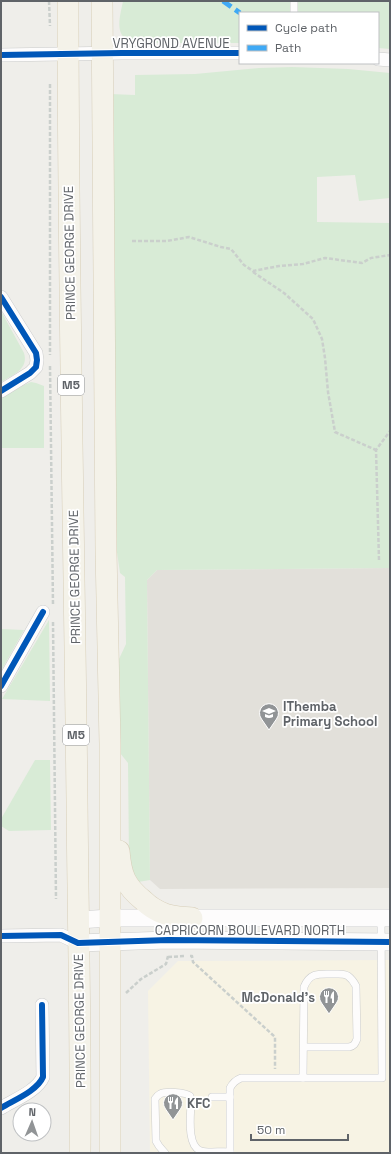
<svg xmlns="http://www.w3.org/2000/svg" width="391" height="1154" viewBox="0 0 391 1154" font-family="'Space Grotesk',sans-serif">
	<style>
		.commercial { fill: #f7f3e4 }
		.education { fill: #e2e0da }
		.green { fill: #d8ebd6 }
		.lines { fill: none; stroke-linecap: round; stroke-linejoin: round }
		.service-casing { stroke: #cbcccc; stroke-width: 8 }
		.minor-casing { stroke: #cbcccc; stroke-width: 14 }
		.tertiary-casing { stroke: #cbcccc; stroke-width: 18 }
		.primary-casing { stroke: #d7ceb8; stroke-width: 22 }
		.path { stroke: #cacfcc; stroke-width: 2.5; stroke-dasharray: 4 2; stroke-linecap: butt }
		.service { stroke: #fdfcfc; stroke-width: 7 }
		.minor { stroke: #fdfcfc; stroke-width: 13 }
		.tertiary { stroke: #fdfcfc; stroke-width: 17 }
		.primary { stroke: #f4f2e9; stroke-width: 21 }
		.quiet { stroke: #3fa9f5; stroke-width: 5; stroke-dasharray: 10 5; stroke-linecap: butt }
		.cycleway-casing { stroke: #fff; stroke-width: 8 }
		.cycleway { stroke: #0057b8; stroke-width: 6 }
		.labels { text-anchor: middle; stroke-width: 3.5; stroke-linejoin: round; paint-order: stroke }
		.shield { fill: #fff; stroke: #8f9295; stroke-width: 1 }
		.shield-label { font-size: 12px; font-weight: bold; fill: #5f6368 }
		.street-label { font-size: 13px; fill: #5f6368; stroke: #fff }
		.poi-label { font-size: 13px; font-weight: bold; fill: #5f6368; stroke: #fff; text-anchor: start }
	</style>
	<rect width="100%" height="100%" fill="#efeeea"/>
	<polygon class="commercial" points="390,960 390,1153 150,1153 148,991 178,961"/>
	<polygon class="education" points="390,568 390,888 160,889 150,880 147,580 157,570"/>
	<g class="green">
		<path d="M123 1H390V49L378 48V13H240V43H136C133 42 130 41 127 40 114 32 121 13 123 1Z"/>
		<polygon points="292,67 348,69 390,73 390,198 359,201 355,175 317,177 317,222 390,223 390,568 157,570 147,580 150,880 138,882 132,872 129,860 128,763 120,753 115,694 119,659 126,644 125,577 120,573 113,525 110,94 135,95 135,75 195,74 259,68"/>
		<path d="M1 311 24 353C29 369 13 375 1 382Z"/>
		<polygon points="31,382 36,383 44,386 44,448 1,448 1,398 24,385"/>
		<polygon points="49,620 50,701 2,699"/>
		<polygon points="1,629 24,630 1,671"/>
		<polygon points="35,760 50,760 51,830 9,831 1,826 1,819"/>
	</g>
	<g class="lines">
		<g class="service-casing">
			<g id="service">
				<polyline points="294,1 294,13"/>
				<path d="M303 1078 304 987C310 972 319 974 333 974 338 974 344 973 348 976 352 979 354 982 356 986L357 1039C355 1044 354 1046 349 1047H304"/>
				<polyline points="212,1097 230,1097"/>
				<path d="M165 1153 159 1146 156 1141 155 1099C157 1096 158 1095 160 1094 165 1091 185 1092 190 1096L191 1101C191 1113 186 1146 201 1151 207 1153 223 1151 230 1152"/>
				<path d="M230 1153V1088C233 1082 236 1080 241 1078H382L381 918"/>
			</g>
		</g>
		<g class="minor-casing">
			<g id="minor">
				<polyline points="1,55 122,53 240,53"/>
				<polyline points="378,59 390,60"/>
				<polyline points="1,297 36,353 37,360 36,367 30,373 1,391"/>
				<polyline points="1,686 43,612"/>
				<polyline points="1,936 61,935 78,943"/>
				<path d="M1 1108C14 1100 37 1091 43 1077L42 1005"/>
			</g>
		</g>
		<g class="tertiary-casing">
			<g id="tertiary">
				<polyline points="78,920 110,918 390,918"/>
				<polyline points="78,943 168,940 390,942"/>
			</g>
		</g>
		<g class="primary-casing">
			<g id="primary">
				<path d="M68 1C68 267 74 534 77 800 78 918 81 1035 80 1153"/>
				<polyline points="102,1 106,550 110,744 110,1153"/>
				<path d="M119 851C121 875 125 886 144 901 150 907 157 911 165 914 173 917 183 917 192 918"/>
			</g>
		</g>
		<g class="path">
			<polyline points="49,1 50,26"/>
			<polyline points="50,84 50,355"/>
			<polyline points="132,241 167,241 189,237 221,247 231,249 244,265 253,271 279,266 303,264 325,258 362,263 371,258 390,255"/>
			<polyline points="253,272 284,293 313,319 322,339 325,358 328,392 335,432 376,450"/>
			<polyline points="50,366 53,605"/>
			<polyline points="379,560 376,450 390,431"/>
			<polyline points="53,622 56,899"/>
			<polyline points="190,956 192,956 193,962 275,1037 275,1069"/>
			<polyline points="168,957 185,956"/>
			<polyline points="126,993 141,979 166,964 168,956"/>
		</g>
		<use href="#service" class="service"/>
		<use href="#minor" class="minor"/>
		<use href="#tertiary" class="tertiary"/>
		<use href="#primary" class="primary"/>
		<polyline class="quiet" points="223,1 240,13"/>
		<g class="cycleway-casing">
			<g id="cycleway">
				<polyline points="1,55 122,53 240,53"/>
				<polyline points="1,297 36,353 37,360 36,367 30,373 1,391"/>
				<polyline points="1,686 43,612"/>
				<polyline points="1,936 61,935 78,943 168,940 390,942"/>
				<path d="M1 1108C14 1100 37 1091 43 1077L42 1005"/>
			</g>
		</g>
		<use href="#cycleway" class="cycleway"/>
	</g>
	<defs>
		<g id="school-pin" transform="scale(1)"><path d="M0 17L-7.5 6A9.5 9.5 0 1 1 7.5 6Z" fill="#919496" stroke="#fff"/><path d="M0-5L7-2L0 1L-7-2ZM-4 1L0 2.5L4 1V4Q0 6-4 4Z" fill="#fff"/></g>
		<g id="restaurant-pin" transform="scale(1)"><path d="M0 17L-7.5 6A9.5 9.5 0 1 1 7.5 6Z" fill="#919496" stroke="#fff"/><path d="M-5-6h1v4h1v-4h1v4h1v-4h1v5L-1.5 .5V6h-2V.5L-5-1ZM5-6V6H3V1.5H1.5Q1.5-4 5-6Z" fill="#fff"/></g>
	</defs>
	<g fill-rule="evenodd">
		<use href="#school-pin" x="269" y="713"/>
		<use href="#restaurant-pin" x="329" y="997"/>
		<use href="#restaurant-pin" x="173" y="1103"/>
	</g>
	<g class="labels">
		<g class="shield">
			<rect x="58" y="375" width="26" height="20" rx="3"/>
			<rect x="63" y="725" width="26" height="20" rx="3"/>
		</g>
		<g class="shield-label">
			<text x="71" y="389">M5</text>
			<text x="76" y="739">M5</text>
		</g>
		<g class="street-label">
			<text x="171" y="48">VRYGROND AVENUE</text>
			<text transform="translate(69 253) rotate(-91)" y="5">PRINCE GEORGE DRIVE</text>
			<text transform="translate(74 577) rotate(-91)" y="5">PRINCE GEORGE DRIVE</text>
			<text x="250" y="935">CAPRICORN BOULEVARD NORTH</text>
			<text transform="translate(79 1021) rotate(-91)" y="5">PRINCE GEORGE DRIVE</text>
		</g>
		<g class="poi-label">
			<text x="283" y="711">IThemba<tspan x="283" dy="15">Primary School</tspan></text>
			<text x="315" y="1002" text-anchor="end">McDonald's</text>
			<text x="187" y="1108">KFC</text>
		</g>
	</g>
	<rect width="391" height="1154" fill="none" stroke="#5f6368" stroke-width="4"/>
	<rect x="239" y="12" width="140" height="52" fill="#ffffff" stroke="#bfc1c3"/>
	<rect x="247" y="25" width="20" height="6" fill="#0057b8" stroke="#bfc1c3"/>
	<text x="275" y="32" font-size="12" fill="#5f6368">Cycle path</text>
	<rect x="247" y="45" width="20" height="6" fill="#3fa9f5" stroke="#bfc1c3"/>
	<text x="275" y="52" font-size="12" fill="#5f6368">Path</text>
	<g transform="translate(32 1122) rotate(2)"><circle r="19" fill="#ffffff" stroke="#bfc1c3"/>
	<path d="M0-3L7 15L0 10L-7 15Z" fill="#919496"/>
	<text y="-6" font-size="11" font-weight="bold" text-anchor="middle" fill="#5f6368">N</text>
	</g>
	<path d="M251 1134v6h97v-6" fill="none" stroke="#5f6368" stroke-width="2"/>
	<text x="257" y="1134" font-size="12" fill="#5f6368" stroke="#ffffff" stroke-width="3" paint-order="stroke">50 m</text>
</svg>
